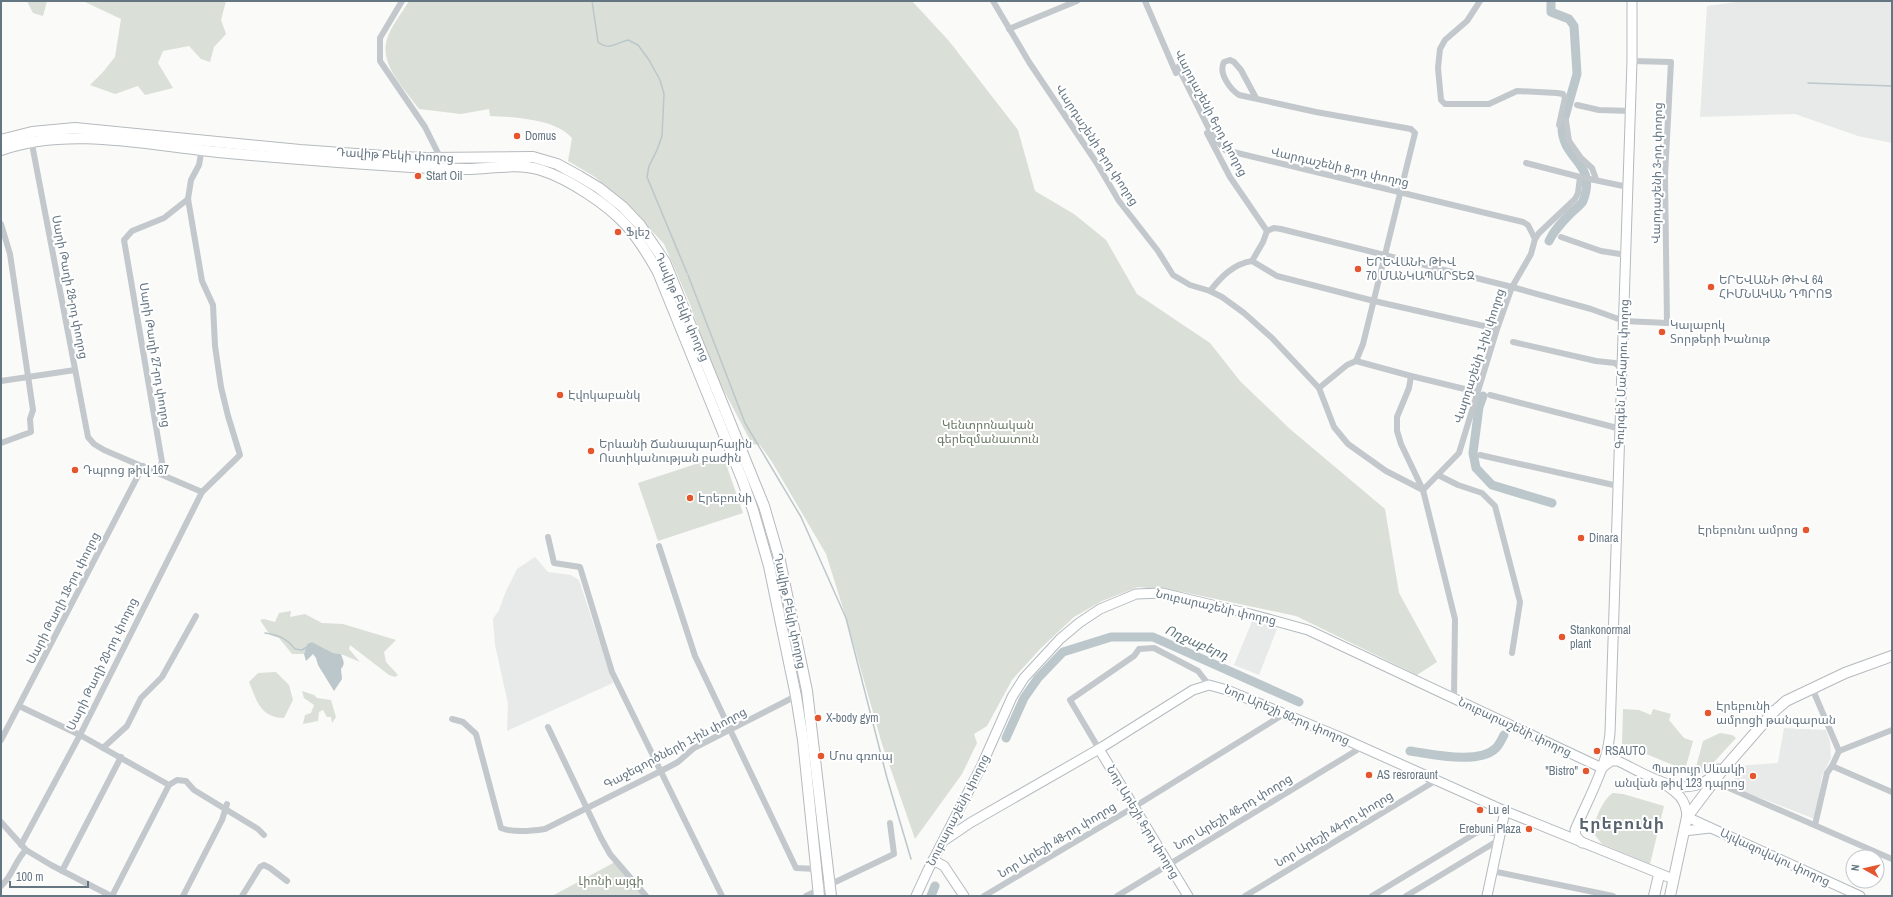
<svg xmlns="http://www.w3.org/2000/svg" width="1893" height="897" viewBox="0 0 1893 897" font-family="'Archivo Narrow','Noto Sans Armenian',sans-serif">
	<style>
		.built { fill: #e8e9e9 }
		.green { fill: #dadfd7 }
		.water { fill: #bbc7cb }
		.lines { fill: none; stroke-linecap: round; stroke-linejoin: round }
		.stream { stroke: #bbc7cb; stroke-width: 1.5 }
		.river { stroke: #bbc7cb; stroke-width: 9 }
		.secondary-casing { stroke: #b3babf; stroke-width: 11 }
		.primary-casing { stroke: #b5babe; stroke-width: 12 }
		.street { stroke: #c3c8cc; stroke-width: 6 }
		.secondary { stroke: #fff; stroke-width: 9 }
		.primary { stroke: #fff; stroke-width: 10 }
		.poi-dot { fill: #e4572e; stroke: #fff; stroke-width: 1.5 }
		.labels { text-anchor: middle; stroke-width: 4; stroke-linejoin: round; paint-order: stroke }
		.street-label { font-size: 12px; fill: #657683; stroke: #fff }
		.poi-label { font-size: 12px; fill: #657683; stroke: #fff; text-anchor: start }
		.park-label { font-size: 12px; fill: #687a64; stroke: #fff }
		.water-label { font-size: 13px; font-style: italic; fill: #60757c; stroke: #fff }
		.district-label { font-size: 16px; font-weight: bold; letter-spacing: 1px; fill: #57646e; stroke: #fff }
	</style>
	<rect width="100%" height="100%" fill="#fafaf8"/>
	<g class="built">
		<polygon points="1743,1 1892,1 1892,143 1858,136 1795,114 1700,117 1707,6"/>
		<polygon points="535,557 548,572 571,575 579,580 613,683 507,731 508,704 495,645 493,619 499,610 506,591 517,569"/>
		<polygon points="1253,619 1277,629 1259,675 1234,665"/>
		<polygon points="1784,728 1826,730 1830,741 1831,758 1822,776 1815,819 1734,788 1736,766 1777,763 1778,762"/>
	</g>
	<g class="green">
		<polygon points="27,1 47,1 43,16 33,13"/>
		<polygon points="83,1 226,1 221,20 226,34 214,47 210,62 201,59 189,46 163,51 158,63 173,88 145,95 138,86 115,94 90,85 103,72 115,57 121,19"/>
		<path d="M409 1H912L949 41 1018 130 1035 191 1074 214 1106 240 1137 294 1210 343 1240 381 1290 429 1385 509 1399 593 1437 662 1417 675 1296 616 1183 592 1138 587 1102 601 1074 617 1040 649 1012 680 987 726 974 734 977 743 962 774 915 839 882 744 847 621 826 554 772 462 760 445 752 444 712 368 690 304 664 244 628 205 595 177 568 161 572 138C556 119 515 117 490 116L489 109 461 114 419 109C405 89 379 65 387 39 391 26 402 13 409 1Z"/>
		<polygon points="723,455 743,513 658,541 638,483"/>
		<polygon points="291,611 290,617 305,614 322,623 343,624 396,640 384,652 386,662 398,675 395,677 389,675 350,645 349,649 360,662 341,654 333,653 312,642 307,644 304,654 292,654 279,638 270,635 260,620 264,619 275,622 279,613"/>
		<path d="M276 672 289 685 293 700 284 718C260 717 257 701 249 682L258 673Z"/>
		<polygon points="302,691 314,695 317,698 331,700 336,717 332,723 331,717 327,717 323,710 319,712 318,721 303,724 305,715 311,713 314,705 304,698"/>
		<polygon points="1623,709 1639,710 1651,715 1653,709 1671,714 1669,720 1684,738 1693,741 1685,770 1622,744"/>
		<polygon points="1720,733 1732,735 1736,738 1704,773 1695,771 1703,741"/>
		<path d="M1613 793 1623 794 1664 806 1650 864 1602 844 1594 834C1591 825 1604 797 1613 793Z"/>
		<polygon points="615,862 642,896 552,896"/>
	</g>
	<path class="water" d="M312 642 333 653 341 654C343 661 346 663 341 669L342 679 334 691 318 665 316 658 313 654 306 661 304 654 307 644Z"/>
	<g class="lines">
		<g class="stream">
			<path d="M592 1 598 42C609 51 616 43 628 40L638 45 649 60 660 80 664 94 662 136 657 150 649 166 647 177 687 273"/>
			<polyline points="1808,83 1892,86"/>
			<polyline points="688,275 745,423 801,517 846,618 887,778 911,859"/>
			<path d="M265 633C279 635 286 638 295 649L302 650 307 647"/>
		</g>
		<g class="river">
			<path d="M1549 241C1554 230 1563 221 1572 212 1575 209 1581 205 1583 201 1598 162 1562 161 1562 127L1577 74 1574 26 1569 19 1551 12V1"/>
			<polyline points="1483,396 1479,407 1473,453 1476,468 1492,485 1552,503"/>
			<polyline points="1006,738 1024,698 1038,678 1063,652 1111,637 1153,637 1299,702"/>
			<path d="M1410 751C1432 754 1479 765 1496 748 1499 745 1502 739 1504 735"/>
			<polyline points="931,896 935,886"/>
		</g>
		<g class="secondary-casing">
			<g id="secondary">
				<polyline points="1099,749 1188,896"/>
				<path d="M1602 768 1611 761H1618C1642 772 1677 797 1704 782 1710 779 1714 774 1718 769"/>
				<path d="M1660 781C1676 792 1686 797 1687 817L1860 896"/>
				<polyline points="1684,831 1710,828"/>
				<polyline points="945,840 970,823 1099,749 1193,690 1209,685 1227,690 1342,738 1505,811 1673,879"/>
				<path d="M1582 843 1576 836 1575 830C1588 799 1607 767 1610 733L1632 61V1"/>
				<polyline points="933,860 944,866 964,896"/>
				<polyline points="916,896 928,870 981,767 1012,697 1024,678 1060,639 1079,623 1100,609 1136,594 1162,593 1250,614 1308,630 1602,768"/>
				<polyline points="1487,896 1505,811"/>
			</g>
		</g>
		<g class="primary-casing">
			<g id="primary">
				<polyline points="1,140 32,132 75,128 300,150 398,157 427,158 533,157 557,164 579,176 599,188 623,207 640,225 665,262 764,506 780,561 807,691 831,896"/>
				<path d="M1 150C69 126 148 145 218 152 282 158 347 163 411 167 431 168 451 169 471 169 494 168 518 163 541 170 569 179 607 204 626 225 639 239 649 256 658 272L742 479 753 510 769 566 796 696 803 740 819 896"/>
				<polyline points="1769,716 1786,701 1845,673 1892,656"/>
				<polyline points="1654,896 1659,875"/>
				<polyline points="1670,896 1687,817 1721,772 1774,711"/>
			</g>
		</g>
		<g class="street">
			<polyline points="402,1 380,38 380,61 425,127 446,169"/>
			<polyline points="993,1 1029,62 1096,162 1119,201 1158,251 1173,275 1190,285 1210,291 1222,297 1244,313 1272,338 1319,388 1334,427 1348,444 1386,471 1423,490"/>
			<polyline points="1145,1 1176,73"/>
			<polyline points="1480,1 1467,21 1445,40 1440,49 1438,68 1441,100 1445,104 1489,104 1517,91 1557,93 1563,94 1565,98 1559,125"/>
			<polyline points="1009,29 1077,1"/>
			<polyline points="1178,67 1212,135 1225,150 1523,222 1528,225 1535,239"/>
			<path d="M1256 98 1241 70 1234 62 1230 60 1224 62C1218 73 1230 89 1239 95L1316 112 1411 129 1415 133 1363 344 1356 361"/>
			<polyline points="1577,105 1599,110 1631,111"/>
			<polyline points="1566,121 1569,141 1581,158 1592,168 1596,179"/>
			<path d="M1207 133 1230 177 1267 231 1263 242 1252 261C1233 264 1221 277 1210 291"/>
			<polyline points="31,139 88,437 94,444 104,450 202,492"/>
			<polyline points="1526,163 1580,177 1628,187"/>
			<polyline points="1,224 10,254 33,410 30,419 31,432 1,443"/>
			<polyline points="1267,231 1274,228 1281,229 1512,287 1591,309 1624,321 1667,323 1665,176 1671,62 1632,61"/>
			<polyline points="1561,237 1601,251 1626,255"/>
			<polyline points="1252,261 1277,276 1374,301 1497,329"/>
			<polyline points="1513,342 1596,361 1615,363 1623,369"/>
			<polyline points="1356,361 1411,376 1477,392"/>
			<polyline points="1411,376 1409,388 1397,417 1397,431 1401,444 1423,490 1455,619 1454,697"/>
			<polyline points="1,381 75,370"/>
			<polyline points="1319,388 1347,365 1356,361"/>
			<polyline points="1490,395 1621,429"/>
			<polyline points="1480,455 1618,486"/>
			<polyline points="158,472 162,462 124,240 132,231 164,218 188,199"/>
			<polyline points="1438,475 1458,485 1482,493 1495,506 1520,602 1512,653"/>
			<polyline points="1423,490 1459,453 1497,329 1512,287 1531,254 1535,239 1539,233 1575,199 1578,193 1580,177"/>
			<polyline points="548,537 554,563 580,567 612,672 722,896"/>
			<polyline points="659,546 695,656 796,868 816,869"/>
			<polyline points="1812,688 1839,751 1892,730"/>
			<polyline points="19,706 80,735 169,785"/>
			<path d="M452 719 463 722 476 734 501 828C513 833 532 831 545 829L661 771 678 762 694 748 796 696"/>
			<polyline points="548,727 601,838 610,854 646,896"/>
			<polyline points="1,740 143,466"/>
			<polyline points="103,748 127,726 141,698 162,677 196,616"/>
			<polyline points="1099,749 1070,700 1134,656 1139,649 1154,648 1198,671 1209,685"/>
			<polyline points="1839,751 1832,766 1892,792"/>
			<polyline points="1716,778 1729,788 1892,859"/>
			<polyline points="1,822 26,850 51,865 111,896"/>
			<polyline points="1815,825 1827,773 1832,766"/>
			<polyline points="21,845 80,735 202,492 240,455 228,416 221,387 215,346 213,305 202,281 188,199 191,180 199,165 202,148"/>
			<polyline points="62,871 121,757"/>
			<polyline points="1492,871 1613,896"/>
			<path d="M1 886C13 876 15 860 26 850"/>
			<polyline points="112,896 169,785 177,780 186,781 194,790 258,829 264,835"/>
			<polyline points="183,896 222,820 227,804"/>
			<polyline points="242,896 260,867 264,865 270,868 287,881"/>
			<polyline points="806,896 894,854 890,823"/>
			<polyline points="984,896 1134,807 1284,714"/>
			<polyline points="1117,896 1362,747"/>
			<polyline points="1245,896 1435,781"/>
			<polyline points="1372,896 1476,833 1482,831 1500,834"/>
			<polyline points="1406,896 1499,840"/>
		</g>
		<use href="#secondary" class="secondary"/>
		<use href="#primary" class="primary"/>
	</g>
	<g class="poi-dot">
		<circle cx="517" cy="136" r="4"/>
		<circle cx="418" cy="176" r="4"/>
		<circle cx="618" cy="232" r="4"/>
		<circle cx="1358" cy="269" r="4"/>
		<circle cx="1711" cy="287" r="4"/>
		<circle cx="1662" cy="332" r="4"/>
		<circle cx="560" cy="395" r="4"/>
		<circle cx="591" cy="451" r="4"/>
		<circle cx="75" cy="470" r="4"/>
		<circle cx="690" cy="498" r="4"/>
		<circle cx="1806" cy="530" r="4"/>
		<circle cx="1581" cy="538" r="4"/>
		<circle cx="1562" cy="637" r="4"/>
		<circle cx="1708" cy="713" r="4"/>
		<circle cx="818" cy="718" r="4"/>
		<circle cx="1597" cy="751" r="4"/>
		<circle cx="821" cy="756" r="4"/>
		<circle cx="1586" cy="771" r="4"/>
		<circle cx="1369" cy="775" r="4"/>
		<circle cx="1753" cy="776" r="4"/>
		<circle cx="1480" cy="810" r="4"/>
		<circle cx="1529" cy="829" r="4"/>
	</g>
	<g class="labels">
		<g class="street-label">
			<text transform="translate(1211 113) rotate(62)" y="4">Վարդաշենի 6-րդ փողոց</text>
			<text transform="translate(1097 145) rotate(57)" y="4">Վարդաշենի 9-րդ փողոց</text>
			<text transform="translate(395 155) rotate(3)" y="4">Դավիթ Բեկի փողոց</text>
			<text transform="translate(1340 167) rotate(13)" y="4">Վարդաշենի 8-րդ փողոց</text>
			<text transform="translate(1657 173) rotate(-89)" y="4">Վարդաշենի 3-րդ փողոց</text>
			<text transform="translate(70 287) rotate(79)" y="4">Սարի Թաղի 28-րդ փողոց</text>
			<text transform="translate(682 307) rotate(66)" y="4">Դավիթ Բեկի փողոց</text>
			<text transform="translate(155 355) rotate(81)" y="4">Սարի Թաղի 27-րդ փողոց</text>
			<text transform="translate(1479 356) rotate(-72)" y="4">Վարդաշենի 1-ին փողոց</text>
			<text transform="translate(1622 374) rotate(-88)" y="4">Գուրգեն Մահարու փողոց</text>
			<text transform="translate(63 598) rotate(-63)" y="4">Սարի Թաղի 18-րդ փողոց</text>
			<text transform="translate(1216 607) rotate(13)" y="4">Նուբարաշենի փողոց</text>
			<text transform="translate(790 611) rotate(78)" y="4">Դավիթ Բեկի փողոց</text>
			<text transform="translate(102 664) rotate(-64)" y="4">Սարի Թաղի 20-րդ փողոց</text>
			<text transform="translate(1287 715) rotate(23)" y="4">Նոր Արեշի 50-րդ փողոց</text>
			<text transform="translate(1515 727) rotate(25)" y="4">Նուբարաշենի փողոց</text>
			<text transform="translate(675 748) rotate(-28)" y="4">Գաջեգործների 1-ին փողոց</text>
			<text transform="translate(958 810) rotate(-63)" y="4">Նուբարաշենի փողոց</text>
			<text transform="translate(1233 812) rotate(-31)" y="4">Նոր Արեշի 46-րդ փողոց</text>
			<text transform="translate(1143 822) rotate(59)" y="4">Նոր Արեշի 9-րդ փողոց</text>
			<text transform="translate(1334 829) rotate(-31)" y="4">Նոր Արեշի 44-րդ փողոց</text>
			<text transform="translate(1057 840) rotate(-31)" y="4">Նոր Արեշի 48-րդ փողոց</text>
			<text transform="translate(1775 857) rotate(25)" y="4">Այվազովսկու փողոց</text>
		</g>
		<g class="poi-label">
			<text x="525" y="140">Domus</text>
			<text x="426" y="180">Start Oil</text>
			<text x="626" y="236">Ֆլեշ</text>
			<text x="1366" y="266">ԵՐԵՎԱՆԻ ԹԻՎ<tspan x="1366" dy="14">70 ՄԱՆԿԱՊԱՐՏԵԶ</tspan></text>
			<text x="1719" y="284">ԵՐԵՎԱՆԻ ԹԻՎ 64<tspan x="1719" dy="14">ՀԻՄՆԱԿԱՆ ԴՊՐՈՑ</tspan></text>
			<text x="1670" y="329">Կալաբոկ<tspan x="1670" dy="14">Տորթերի Խանութ</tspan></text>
			<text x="568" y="399">Էվոկաբանկ</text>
			<text x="599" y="448">Երևանի Ճանապարհային<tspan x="599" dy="14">Ոստիկանության բաժին</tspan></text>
			<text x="83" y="474">Դպրոց թիվ 167</text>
			<text x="698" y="502">Էրեբունի</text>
			<text x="1798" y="534" text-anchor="end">Էրեբունու ամրոց</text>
			<text x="1589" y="542">Dinara</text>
			<text x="1570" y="634">Stankonormal<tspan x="1570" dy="14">plant</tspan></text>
			<text x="1716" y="710">Էրեբունի<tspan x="1716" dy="14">ամրոցի թանգարան</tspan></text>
			<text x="826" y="722">X-body gym</text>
			<text x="1605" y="755">RSAUTO</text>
			<text x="829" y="760">Մոս գռուպ</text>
			<text x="1745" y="773" text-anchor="end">Պարույր Սևակի<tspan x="1745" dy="14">անվան թիվ 123 դպրոց</tspan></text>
			<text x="1578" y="775" text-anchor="end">"Bistro"</text>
			<text x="1377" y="779">AS resroraunt</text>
			<text x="1488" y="814">Lu el</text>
			<text x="1521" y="833" text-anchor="end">Erebuni Plaza</text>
		</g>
		<g class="park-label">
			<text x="988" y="429">Կենտրոնական<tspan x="988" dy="14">գերեզմանատուն</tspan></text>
			<text x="611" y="885">Լիոնի այգի</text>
		</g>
		<g class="water-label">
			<text transform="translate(1197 642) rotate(24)" y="5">Ողջաբերդ</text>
		</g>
		<g class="district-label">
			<text x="1622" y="829">Էրեբունի</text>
		</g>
	</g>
	<rect width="1893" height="897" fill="none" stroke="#657683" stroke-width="4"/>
	<g transform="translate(1865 869) rotate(278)"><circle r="19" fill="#ffffff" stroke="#c1c8cd"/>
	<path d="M0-3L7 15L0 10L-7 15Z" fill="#e4572e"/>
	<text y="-6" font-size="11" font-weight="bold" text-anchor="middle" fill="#657683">N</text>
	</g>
	<path d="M10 881v6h78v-6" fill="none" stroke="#657683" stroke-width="2"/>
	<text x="16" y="881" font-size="12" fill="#657683" stroke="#ffffff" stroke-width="3" paint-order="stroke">100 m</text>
</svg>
